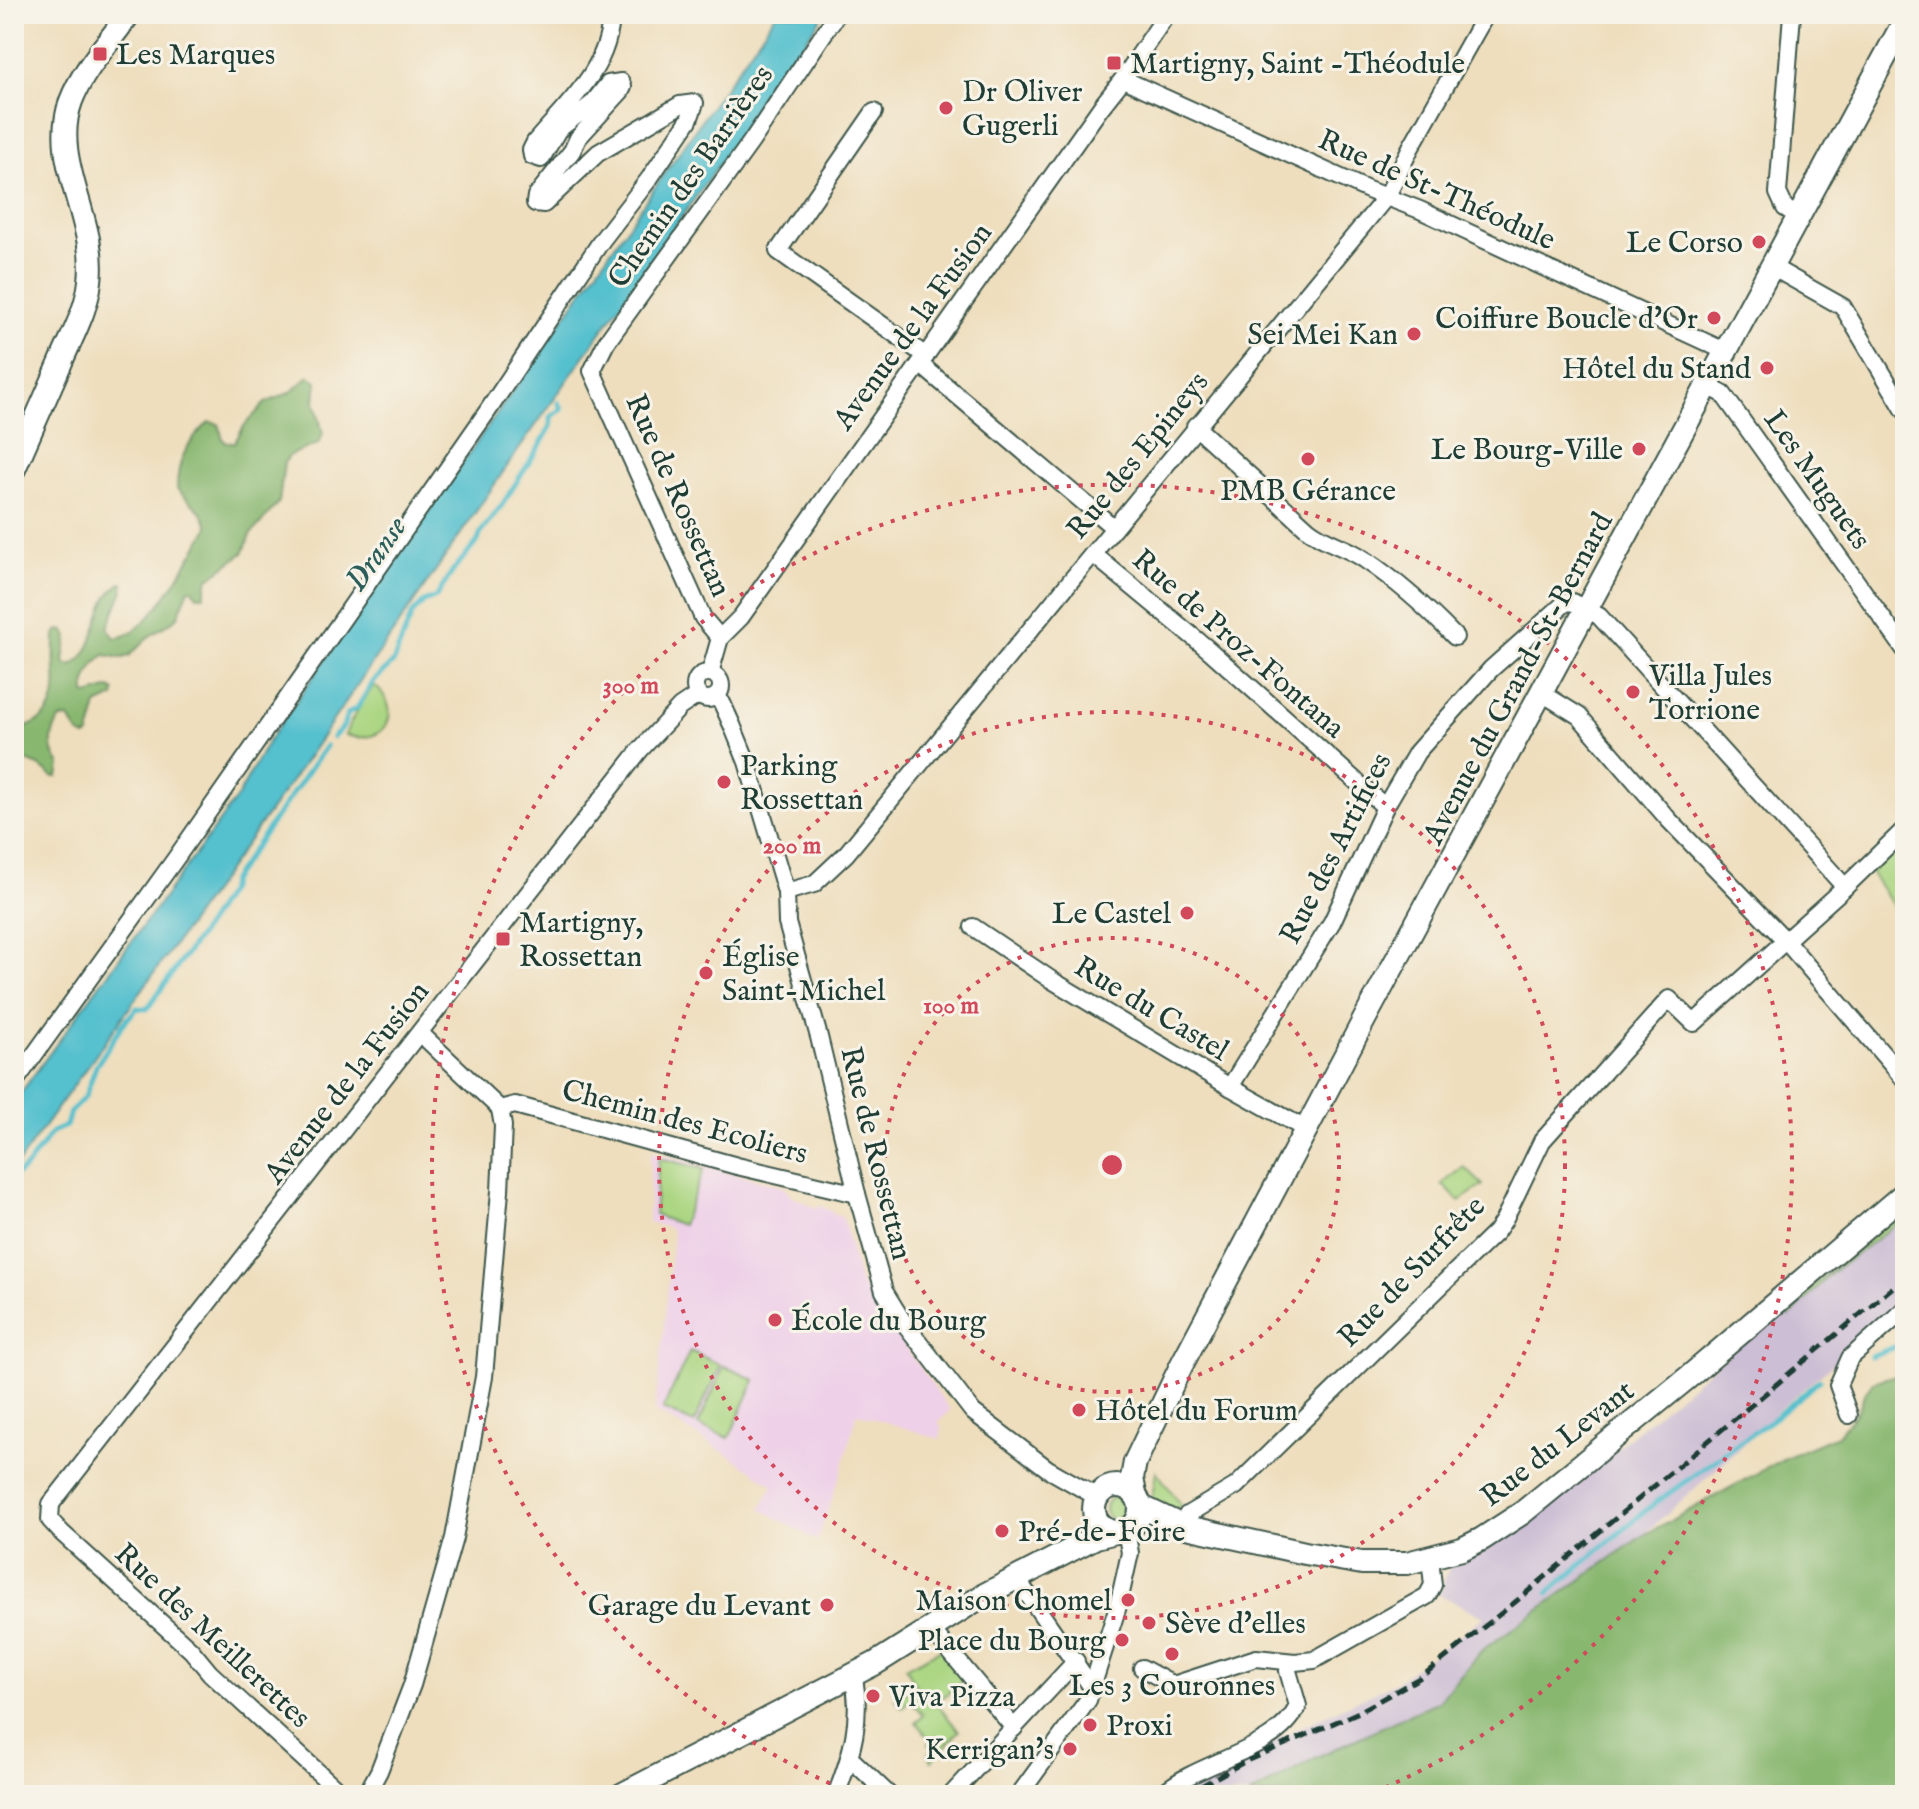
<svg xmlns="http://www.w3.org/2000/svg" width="1919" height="1809" viewBox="0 0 1919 1809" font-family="'IM FELL English',serif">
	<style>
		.built { fill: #eed0e8 }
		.industrial { fill: #ccbed4 }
		.green { fill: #abd682; stroke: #658a5b; stroke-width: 2 }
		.forest { fill: #88b770; stroke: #547a52; stroke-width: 2 }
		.water { fill: #54c0ce; stroke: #3a7e81; stroke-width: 2 }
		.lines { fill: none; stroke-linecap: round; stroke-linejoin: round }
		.stream { stroke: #54c0ce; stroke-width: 5 }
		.street-casing { stroke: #3e5549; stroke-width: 20 }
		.secondary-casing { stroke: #3e5549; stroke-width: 26 }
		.street { stroke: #fff; stroke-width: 16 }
		.secondary { stroke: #fff; stroke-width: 22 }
		.rail { stroke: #1f3d34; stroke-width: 5; stroke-dasharray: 12 6; stroke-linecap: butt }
		.ring { fill: none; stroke: #d1495b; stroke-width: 4; stroke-dasharray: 4 8 }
		.poi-dot { fill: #d1495b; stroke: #f7f3e8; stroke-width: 3 }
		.labels { text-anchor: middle; stroke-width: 6; stroke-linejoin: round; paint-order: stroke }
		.poi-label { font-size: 30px; fill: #1f3d34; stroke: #f7f3e8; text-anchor: start }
		.street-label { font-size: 30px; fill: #1f3d34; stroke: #f7f3e8 }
		.water-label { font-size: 32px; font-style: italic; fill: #2c5e5a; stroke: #f7f3e8 }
		.centre { fill: #d1495b; stroke: #f7f3e8; stroke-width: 4 }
		.ring-label { font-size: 24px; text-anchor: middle; font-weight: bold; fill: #d1495b; stroke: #f7f3e8; stroke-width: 6; stroke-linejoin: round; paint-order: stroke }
	</style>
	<rect width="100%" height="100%" fill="#f7f3e8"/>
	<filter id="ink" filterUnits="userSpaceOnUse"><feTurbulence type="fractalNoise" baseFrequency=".0125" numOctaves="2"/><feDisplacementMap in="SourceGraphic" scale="16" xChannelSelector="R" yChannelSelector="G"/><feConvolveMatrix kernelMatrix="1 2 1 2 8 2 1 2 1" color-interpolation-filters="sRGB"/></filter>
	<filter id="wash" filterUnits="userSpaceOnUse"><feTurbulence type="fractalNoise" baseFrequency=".006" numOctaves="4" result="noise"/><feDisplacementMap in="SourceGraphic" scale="32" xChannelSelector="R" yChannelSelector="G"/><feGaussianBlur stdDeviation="1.8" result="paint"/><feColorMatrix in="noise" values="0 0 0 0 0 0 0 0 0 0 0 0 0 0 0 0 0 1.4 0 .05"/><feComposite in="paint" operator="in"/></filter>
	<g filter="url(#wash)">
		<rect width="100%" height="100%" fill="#eedebd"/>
		<polygon class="built" points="651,1152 781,1186 795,1198 817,1208 819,1205 843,1218 859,1282 950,1410 938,1423 942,1428 940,1439 857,1413 841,1473 817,1541 761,1509 773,1485 727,1454 655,1411 673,1236 671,1229 664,1226 648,1223"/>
		<polygon class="industrial" points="1905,1210 1905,1304 1777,1411 1754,1435 1642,1536 1481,1650 1439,1701 1317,1757 1250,1795 1171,1795 1195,1778 1396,1682 1484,1617 1439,1594 1449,1568 1512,1536 1851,1251"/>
		<g class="green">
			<path d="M374 685C406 712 385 747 345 735 352 716 363 702 374 685Z"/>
			<polygon points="1905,841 1905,923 1870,872"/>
			<polygon points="659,1158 704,1169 682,1225 654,1215"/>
			<polygon points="1464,1167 1483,1185 1459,1201 1442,1184"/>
			<polygon points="1905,1209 1905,1217 1828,1276 1789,1317 1784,1314 1751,1339 1750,1338"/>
			<polygon points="690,1351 721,1365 694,1423 663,1409"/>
			<polygon points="724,1366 755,1380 729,1438 698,1425"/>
			<path d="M1156 1471 1180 1503V1508C1172 1510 1157 1504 1152 1497Z"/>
			<circle cx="1117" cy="1509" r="12"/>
			<polygon points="942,1649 966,1678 936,1703 959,1731 932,1761 928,1754 934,1749 929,1744 931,1741 916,1722 923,1715 910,1700 902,1707 895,1699 916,1686 906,1667"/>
		</g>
		<g class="forest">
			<path d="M309 376 317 381 315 401 323 434 318 444 290 455 284 463 279 502 251 534 243 553 208 579 204 596H197L193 589H189L177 618 150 636 129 656 122 658 105 655C93 662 84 680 85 694L88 695 110 688 115 691 114 697 97 705 89 735 85 737 78 733 69 718 61 719C49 732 49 751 60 764L58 777H53L39 766 14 756V731C49 722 58 707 55 672 54 659 55 646 55 634L58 630 65 631 68 636 64 660 65 664 71 666C102 650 92 601 121 583L124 584 123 590 108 628 115 638C149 637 189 558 207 530L208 525 201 512 177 489C177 459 188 442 209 422L219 424 223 440 228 443 235 442 244 426 265 403 291 392Z"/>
			<polygon points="1905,1372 1905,1795 1250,1795 1317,1757 1439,1701 1481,1651 1642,1536 1783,1459 1838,1435 1859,1409 1864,1394 1873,1382"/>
		</g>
		<polygon class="water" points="776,14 824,14 501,475 297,773 14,1169 14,1102 238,796 265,746"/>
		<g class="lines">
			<g class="stream">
				<polyline points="333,737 343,727 348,713 357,708 373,682 393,663 412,614 424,602 436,597 455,568 478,541 481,532 502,505 539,447 551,426 551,417 562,409 559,403"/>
				<polyline points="14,1177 27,1166 52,1132 66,1126 70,1112 85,1097 96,1066 123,1024 137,1008 147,1009 199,936 228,891 231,881 326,746"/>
				<polyline points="14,1186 14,1190"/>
				<polyline points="1871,1356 1897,1346 1905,1340"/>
				<polyline points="1548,1593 1651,1506 1774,1418 1820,1380"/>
			</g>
		</g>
	</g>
	<g filter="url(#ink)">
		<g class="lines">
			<g class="street-casing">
				<g id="street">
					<polyline points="1792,14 1778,193 1785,208 1798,216"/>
					<polyline points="1123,79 1368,190 1420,210 1727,352"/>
					<polyline points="874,112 778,251 926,356"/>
					<polyline points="1772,267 1843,307 1905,411"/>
					<polyline points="920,364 1113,527"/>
					<polyline points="1708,386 1723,394 1905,650"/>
					<path d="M1195 426 1308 529C1325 543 1347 547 1364 559 1397 581 1427 608 1455 637"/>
					<polyline points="1093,554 1209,650 1385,807"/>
					<polyline points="720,638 703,618 592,371 606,343 751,142 837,14"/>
					<circle cx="708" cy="686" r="13"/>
					<polyline points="710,673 720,638 741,617 1101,107 1123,79 1167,14"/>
					<polyline points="1542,693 1579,716 1669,820 1785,940 1905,1080"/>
					<polyline points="716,697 722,703 732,725 747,762 786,892 787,923 819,1037 857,1194 884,1291 902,1320 973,1412 1048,1469 1097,1497"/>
					<polyline points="786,892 814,884 846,854 1387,196 1411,147 1486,14"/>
					<polyline points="973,927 1050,979 1230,1087 1307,1130"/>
					<path d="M14 1083 176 858 487 412 602 240 649 179 689 120 695 103 680 105 598 153 544 204 535 203 536 196 572 151 578 138 621 91 623 87 621 82 608 84 593 103 558 130 541 159 532 156 531 150 535 142C568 103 610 68 611 14"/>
					<polyline points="1230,1087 1332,922 1385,807 1417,752 1491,669 1565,603 1572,602 1599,616 1845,887"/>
					<polyline points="500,1109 515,1105 737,1166 857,1194"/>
					<polyline points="1849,1415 1838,1385 1850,1358 1905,1309"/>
					<polyline points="1182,1526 1187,1515 1236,1486 1496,1232 1504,1220 1542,1141 1669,999 1694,1023 1845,887 1905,829"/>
					<polyline points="1017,1579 1091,1686"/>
					<polyline points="932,1630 1014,1728"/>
					<polyline points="1142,1668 1173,1685 1256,1658 1295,1662 1314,1660 1427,1596 1433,1585 1430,1558"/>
					<polyline points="850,1758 889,1795"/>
					<polyline points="343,1795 210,1673 191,1650 62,1533 50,1520 51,1504 640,750 680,707 698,695"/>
					<polyline points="366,1795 379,1771 412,1685 454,1538 484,1377 500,1191 503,1126 500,1109 421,1034"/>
					<path d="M836 1795C852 1754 863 1718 853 1674"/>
					<polyline points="951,1795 1076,1661"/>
					<polyline points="1019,1795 1088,1700 1118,1606 1130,1553 1126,1530"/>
					<path d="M1161 1795C1196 1761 1277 1752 1298 1706L1288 1671 1289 1662"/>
				</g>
			</g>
			<g class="secondary-casing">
				<g id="secondary">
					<path d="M14 469C30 433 45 398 61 362 72 336 87 310 90 281 98 220 49 161 71 101 83 69 110 41 129 14"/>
					<circle cx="1117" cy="1509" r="23"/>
					<polyline points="1135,1494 1132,1478 1135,1462 1182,1364 1364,1020 1905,20"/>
					<polyline points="1140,1506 1182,1526 1305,1553 1362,1563 1407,1563 1462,1549 1482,1539 1522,1513 1691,1375 1905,1193"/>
					<polyline points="621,1795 876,1663 984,1595 1096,1537 1116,1532"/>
				</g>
			</g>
			<use href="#street" class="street"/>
			<use href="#secondary" class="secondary"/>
			<polyline class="rail" points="1185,1795 1244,1762 1359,1712 1421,1677 1514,1603 1905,1277"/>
		</g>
	</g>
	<g class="ring">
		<circle cx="1112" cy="1165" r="227"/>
		<circle cx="1112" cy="1165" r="453"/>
		<path d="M852 1793A680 680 0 1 1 1372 1793"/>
	</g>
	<g class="poi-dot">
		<rect x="92" y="46" width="16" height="16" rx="4"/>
		<rect x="1106" y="55" width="16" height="16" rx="4"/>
		<circle cx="946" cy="108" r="8"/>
		<circle cx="1759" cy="242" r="8"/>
		<circle cx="1714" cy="318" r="8"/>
		<circle cx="1414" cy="334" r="8"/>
		<circle cx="1767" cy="368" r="8"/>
		<circle cx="1639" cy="449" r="8"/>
		<circle cx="1308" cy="459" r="8"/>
		<circle cx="1633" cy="692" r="8"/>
		<circle cx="724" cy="782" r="8"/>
		<circle cx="1187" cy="913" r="8"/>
		<rect x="495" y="931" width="16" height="16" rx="4"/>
		<circle cx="706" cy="973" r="8"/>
		<circle cx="775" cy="1320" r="8"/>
		<circle cx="1079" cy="1410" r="8"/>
		<circle cx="1002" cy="1531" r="8"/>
		<circle cx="1128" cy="1600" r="8"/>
		<circle cx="827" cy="1605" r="8"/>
		<circle cx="1149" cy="1623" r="8"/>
		<circle cx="1122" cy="1640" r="8"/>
		<circle cx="1172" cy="1654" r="8"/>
		<circle cx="873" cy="1696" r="8"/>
		<circle cx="1090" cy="1725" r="8"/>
		<circle cx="1070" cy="1749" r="8"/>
	</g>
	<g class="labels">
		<g class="poi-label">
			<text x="116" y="64">Les Marques</text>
			<text x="1130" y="73">Martigny, Saint -Théodule</text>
			<text x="962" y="101">Dr Oliver<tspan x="962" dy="34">Gugerli</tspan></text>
			<text x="1743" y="252" text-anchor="end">Le Corso</text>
			<text x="1698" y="328" text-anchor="end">Coiffure Boucle d'Or</text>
			<text x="1398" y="344" text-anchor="end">Sei Mei Kan</text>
			<text x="1751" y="378" text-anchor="end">Hôtel du Stand</text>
			<text x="1623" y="459" text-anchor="end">Le Bourg-Ville</text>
			<text x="1308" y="500" text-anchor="middle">PMB Gérance</text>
			<text x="1649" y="685">Villa Jules<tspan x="1649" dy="34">Torrione</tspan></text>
			<text x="740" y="775">Parking<tspan x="740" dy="34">Rossettan</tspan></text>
			<text x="1171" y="923" text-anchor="end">Le Castel</text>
			<text x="519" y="932">Martigny,<tspan x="519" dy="34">Rossettan</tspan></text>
			<text x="722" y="966">Église<tspan x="722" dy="34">Saint-Michel</tspan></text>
			<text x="791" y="1330">École du Bourg</text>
			<text x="1095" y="1420">Hôtel du Forum</text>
			<text x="1018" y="1541">Pré-de-Foire</text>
			<text x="1112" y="1610" text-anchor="end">Maison Chomel</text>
			<text x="811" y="1615" text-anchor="end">Garage du Levant</text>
			<text x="1165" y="1633">Sève d'elles</text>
			<text x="1106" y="1650" text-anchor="end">Place du Bourg</text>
			<text x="1172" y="1695" text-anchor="middle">Les 3 Couronnes</text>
			<text x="889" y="1706">Viva Pizza</text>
			<text x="1106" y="1735">Proxi</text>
			<text x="1054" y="1759" text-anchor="end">Kerrigan's</text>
		</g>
		<g class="street-label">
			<text transform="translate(690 176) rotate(-55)" y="10">Chemin des Barrières</text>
			<text transform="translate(1437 189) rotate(24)" y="10">Rue de St-Théodule</text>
			<text transform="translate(912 326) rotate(-54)" y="10">Avenue de la Fusion</text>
			<text transform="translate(1137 455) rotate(-51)" y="10">Rue des Epineys</text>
			<text transform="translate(1818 479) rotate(55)" y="10">Les Muguets</text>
			<text transform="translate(679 495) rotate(66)" y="10">Rue de Rossettan</text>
			<text transform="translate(1239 643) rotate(41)" y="10">Rue de Proz-Fontana</text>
			<text transform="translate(1517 678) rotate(-62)" y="10">Avenue du Grand-St-Bernard</text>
			<text transform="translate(1335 848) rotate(-63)" y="10">Rue des Artifices</text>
			<text transform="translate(1152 1008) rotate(31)" y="10">Rue du Castel</text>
			<text transform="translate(346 1082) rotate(-52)" y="10">Avenue de la Fusion</text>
			<text transform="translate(685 1121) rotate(15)" y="10">Chemin des Ecoliers</text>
			<text transform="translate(877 1153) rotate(76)" y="10">Rue de Rossettan</text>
			<text transform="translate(1411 1271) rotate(-46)" y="10">Rue de Surfrête</text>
			<text transform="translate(1557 1443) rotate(-38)" y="10">Rue du Levant</text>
			<text transform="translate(213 1635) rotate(43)" y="10">Rue des Meillerettes</text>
		</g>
		<g class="water-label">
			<text transform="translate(375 553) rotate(-55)" y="11">Dranse</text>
		</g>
	</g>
	<circle cx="1112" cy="1165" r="12" class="centre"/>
	<g class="ring-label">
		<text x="631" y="693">300 m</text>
		<text x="792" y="853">200 m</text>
		<text x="951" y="1013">100 m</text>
	</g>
	<rect width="1919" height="1809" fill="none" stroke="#f7f3e8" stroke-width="48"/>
</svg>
